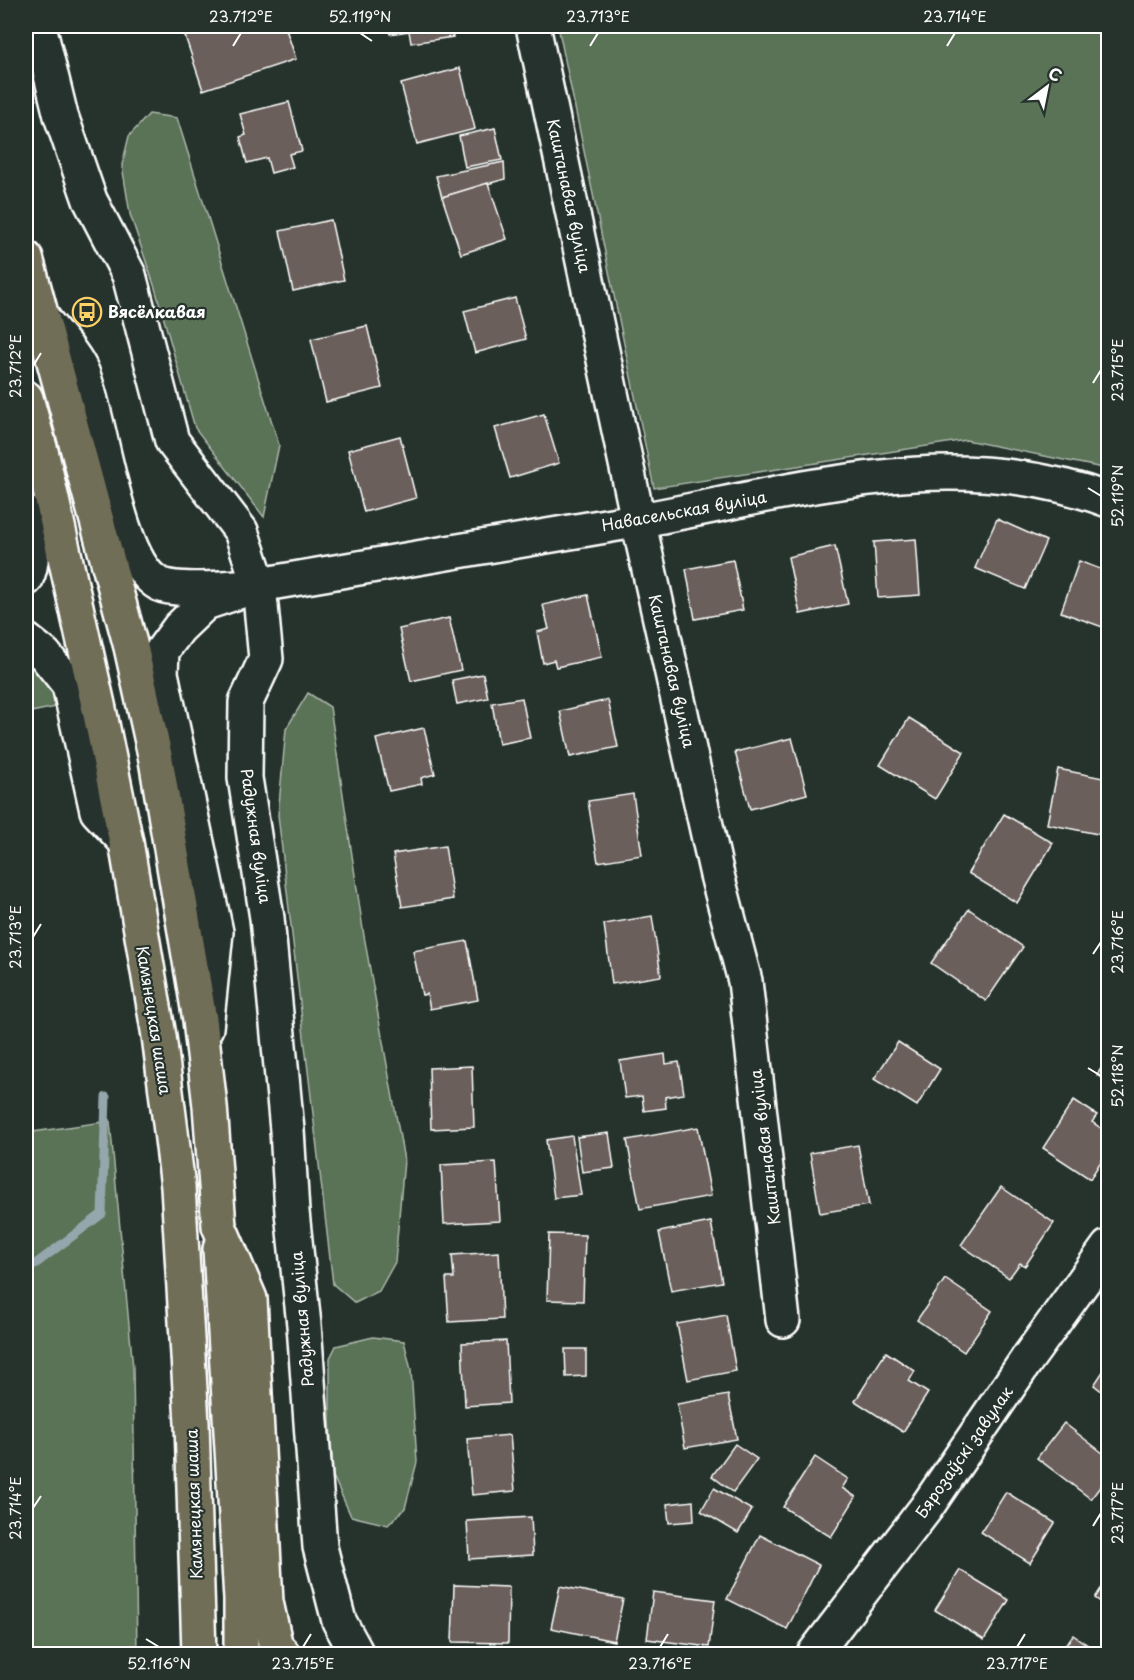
<svg xmlns="http://www.w3.org/2000/svg" width="1134" height="1680" viewBox="0 0 1134 1680" font-family="'Playpen Sans',sans-serif">
	<style>
		.green { fill: #5a7257; stroke: #acb8ab; stroke-width: 1.5 }
		.lines { fill: none; stroke-linecap: round; stroke-linejoin: round }
		.stream { stroke: #95a7ac; stroke-width: 9 }
		.building { fill: #6b5e5a; stroke: #fff; stroke-width: 1.5 }
		.minor-casing { stroke: #fff; stroke-width: 38 }
		.major-casing { stroke: #fff; stroke-width: 38 }
		.minor { stroke: #26332d; stroke-width: 33 }
		.major { stroke: #716e59; stroke-width: 33 }
		.ticks { fill: none; stroke: #fff; stroke-width: 2 }
		.labels { text-anchor: middle; stroke-width: 4.5; stroke-linejoin: round; paint-order: stroke }
		.street-label { font-size: 16px; fill: #fff; stroke: #26332d }
		.poi-label { font-size: 16px; font-weight: bold; fill: #fff; stroke: #26332d; text-anchor: start }
		.neatline { fill: none; stroke: #fff; stroke-width: 2 }
		.ticks-label { font-size: 15px; text-anchor: middle; fill: #fff }
	</style>
	<rect width="100%" height="100%" fill="#26332d"/>
	<filter id="ink" filterUnits="userSpaceOnUse"><feTurbulence type="fractalNoise" baseFrequency=".0167" numOctaves="2"/><feDisplacementMap in="SourceGraphic" scale="12" xChannelSelector="R" yChannelSelector="G"/><feConvolveMatrix kernelMatrix="1 2 1 2 8 2 1 2 1" color-interpolation-filters="sRGB"/></filter>
	<g filter="url(#ink)">
		<g class="green">
			<polygon points="558,26 1108,26 1108,469 966,440 654,488"/>
			<polygon points="149,114 177,118 279,445 264,517 195,428 155,288 130,214 122,165 129,136"/>
			<polygon points="26,651 66,705 26,713"/>
			<polygon points="308,693 330,707 364,936 404,1160 395,1262 379,1291 355,1303 333,1284 278,815 286,729"/>
			<polygon points="110,1121 133,1368 137,1654 26,1654 26,1133"/>
			<polygon points="373,1337 404,1341 411,1370 417,1462 405,1508 388,1525 351,1516 333,1476 330,1420 330,1358 336,1346"/>
		</g>
		<g class="lines">
			<polyline class="stream" points="26,1271 102,1214 106,1097"/>
		</g>
		<g class="building">
			<polygon points="196,26 285,26 296,59 203,90 183,30"/>
			<polygon points="388,26 452,26 453,37 411,43 409,31 390,34"/>
			<polygon points="460,68 475,129 417,144 401,84"/>
			<polygon points="289,102 302,151 289,154 293,167 271,173 267,158 247,163 240,137 246,135 240,114"/>
			<polygon points="495,128 502,160 465,167 459,136"/>
			<polygon points="504,162 505,179 442,197 436,176"/>
			<polygon points="488,183 507,239 461,254 442,197"/>
			<polygon points="331,220 344,280 293,291 280,231"/>
			<polygon points="515,298 526,339 475,353 464,311"/>
			<polygon points="367,326 382,388 326,402 311,339"/>
			<polygon points="544,414 559,463 510,478 495,428"/>
			<polygon points="400,436 416,498 364,512 348,450"/>
			<polygon points="997,519 1046,541 1025,589 975,568"/>
			<polygon points="916,539 920,595 878,598 874,542"/>
			<polygon points="835,546 848,604 800,614 788,557"/>
			<polygon points="733,560 743,610 695,619 686,569"/>
			<polygon points="1079,561 1108,572 1108,629 1061,612"/>
			<polygon points="588,595 602,657 556,667 554,660 543,663 537,632 549,629 543,605"/>
			<polygon points="449,618 461,670 411,681 399,629"/>
			<polygon points="483,674 488,698 457,704 452,680"/>
			<polygon points="522,698 530,738 499,744 492,703"/>
			<polygon points="608,700 618,747 570,757 560,711"/>
			<polygon points="909,718 964,752 935,799 880,765"/>
			<polygon points="424,728 435,774 421,778 422,784 389,791 376,739"/>
			<polygon points="792,738 807,794 750,809 735,752"/>
			<polygon points="1058,769 1108,779 1108,836 1047,824"/>
			<polygon points="633,794 642,855 598,862 588,801"/>
			<polygon points="1004,814 1053,843 1017,903 968,873"/>
			<polygon points="445,846 453,899 402,907 393,854"/>
			<polygon points="969,909 1023,947 986,1001 931,963"/>
			<polygon points="652,916 661,976 612,984 604,924"/>
			<polygon points="467,941 478,1000 430,1009 427,994 422,995 413,951"/>
			<polygon points="898,1042 940,1069 917,1106 874,1079"/>
			<polygon points="665,1054 666,1064 679,1062 684,1094 665,1097 666,1108 644,1111 642,1096 625,1098 620,1061"/>
			<polygon points="1108,1057 1108,1082 1097,1075"/>
			<polygon points="472,1066 474,1127 431,1129 429,1068"/>
			<polygon points="1074,1100 1097,1115 1092,1122 1108,1133 1108,1150 1090,1179 1043,1148"/>
			<polygon points="698,1127 711,1196 640,1209 627,1140"/>
			<polygon points="609,1133 614,1168 582,1172 577,1137"/>
			<polygon points="572,1136 581,1195 554,1198 546,1140"/>
			<polygon points="858,1145 869,1205 820,1213 810,1153"/>
			<polygon points="496,1162 500,1221 444,1224 441,1165"/>
			<polygon points="1001,1187 1054,1223 1025,1266 1020,1263 1009,1278 961,1245"/>
			<polygon points="711,1222 722,1282 671,1291 659,1232"/>
			<polygon points="549,1234 585,1235 583,1301 547,1300"/>
			<polygon points="499,1252 502,1319 449,1322 446,1278 454,1278 452,1255"/>
			<polygon points="945,1279 992,1311 964,1352 917,1320"/>
			<polygon points="726,1315 736,1371 688,1380 677,1324"/>
			<polygon points="506,1341 509,1403 465,1406 462,1343"/>
			<polygon points="565,1349 586,1349 586,1376 566,1377"/>
			<polygon points="886,1352 915,1371 909,1381 928,1393 903,1432 855,1401"/>
			<polygon points="1108,1364 1108,1396 1094,1385"/>
			<polygon points="728,1395 737,1439 685,1448 677,1404"/>
			<polygon points="1064,1423 1108,1457 1108,1476 1091,1499 1037,1458"/>
			<polygon points="510,1435 515,1491 472,1495 467,1439"/>
			<polygon points="735,1444 757,1459 733,1492 712,1476"/>
			<polygon points="815,1457 848,1479 842,1488 856,1497 831,1537 783,1507"/>
			<polygon points="714,1488 752,1510 738,1533 701,1511"/>
			<polygon points="1006,1492 1055,1523 1030,1563 981,1532"/>
			<polygon points="693,1501 694,1521 669,1523 667,1504"/>
			<polygon points="531,1517 533,1555 469,1559 467,1521"/>
			<polygon points="760,1535 819,1565 787,1629 727,1599"/>
			<polygon points="960,1570 1009,1600 984,1640 935,1610"/>
			<polygon points="1108,1578 1108,1607 1095,1598"/>
			<polygon points="454,1585 509,1587 508,1643 452,1642"/>
			<polygon points="560,1586 623,1599 614,1641 551,1628"/>
			<polygon points="653,1592 715,1600 709,1647 647,1639"/>
			<polygon points="1073,1635 1101,1654 1059,1654"/>
		</g>
		<g class="lines">
			<g class="minor-casing">
				<g id="minor">
					<polyline points="39,26 61,116 90,200 129,275 172,441 241,531 259,585 266,659 246,702 245,778 267,918 287,1130 292,1212 304,1325 320,1547 339,1621 357,1654"/>
					<polyline points="533,26 638,520 717,875 745,981 783,1320"/>
					<path d="M42 317C54 334 74 353 82 372 102 419 116 562 159 584 178 593 237 587 259 585 385 564 510 542 635 521 793 493 951 441 1108 500"/>
					<path d="M26 513C30 535 36 558 26 579"/>
					<polyline points="26,640 45,655 69,685 97,811 126,842"/>
					<polyline points="206,1028 216,932 161,673 162,651 179,628 205,603 238,592"/>
					<polyline points="814,1654 926,1508 1026,1361 1108,1247"/>
				</g>
			</g>
			<g class="major-casing">
				<g id="major">
					<polyline points="26,258 131,647 156,760 200,1020 210,1106 219,1226 250,1299 266,1602 276,1647 283,1654"/>
					<polyline points="26,398 42,455 99,709 126,842 159,1036 178,1187 192,1423 199,1654"/>
					<polyline points="220,1249 241,1599 241,1654"/>
				</g>
			</g>
			<use href="#minor" class="minor"/>
			<use href="#major" class="major"/>
		</g>
	</g>
	<path class="ticks" d="M360 33 372 41M233 46 241 33M590 46 598 33M947 46 955 33M33 366 41 353M1093 383 1101 370M1088 488 1101 496M33 937 41 924M1093 954 1101 942M1088 1068 1101 1076M33 1508 41 1496M1093 1526 1101 1513M146 1639 159 1647M303 1647 311 1634M660 1647 668 1634M1017 1647 1025 1634"/>
	<defs>
		<g id="bus-ring" transform="scale(1.5)"><circle r="9.5" fill="#26332d" stroke="#ffd166" stroke-width="1.5"/><path d="M-5-6H5V4H4V6H2V4H-2V6H-4V4H-5ZM-3.5-4V0h7V-4ZM-3.5 1.2v1.5H-2V1.2ZM2 1.2v1.5H3.5V1.2Z" fill="#ffd166"/></g>
	</defs>
	<g fill-rule="evenodd">
		<use href="#bus-ring" x="87" y="312"/>
	</g>
	<g class="labels">
		<g class="street-label">
			<text transform="translate(569 196) rotate(78)" y="6">Каштанавая вуліца</text>
			<text transform="translate(684 511) rotate(-10)" y="6">Навасельская вуліца</text>
			<text transform="translate(672 671) rotate(77)" y="6">Каштанавая вуліца</text>
			<text transform="translate(256 836) rotate(82)" y="6">Радужная вуліца</text>
			<text transform="translate(154 1020) rotate(81)" y="6">Камянецкая шаша</text>
			<text transform="translate(765 1147) rotate(-97)" y="6">Каштанавая вуліца</text>
			<text transform="translate(302 1319) rotate(-95)" y="6">Радужная вуліца</text>
			<text transform="translate(964 1452) rotate(-55)" y="6">Бярозаўскі завулак</text>
			<text transform="translate(194 1504) rotate(-92)" y="6">Камянецкая шаша</text>
		</g>
		<g class="poi-label">
			<text x="108" y="318">Вясёлкавая</text>
		</g>
	</g>
	<rect width="1134" height="1680" fill="none" stroke="#26332d" stroke-width="66"/>
	<g transform="translate(1047 87) rotate(32)" stroke="#26332d" stroke-width="4.5" paint-order="stroke">
	<path d="M0-4.5L10 22L0 15L-10 22Z" fill="#ffffff"/>
	<text y="-9" font-size="16" font-weight="bold" text-anchor="middle" fill="#ffffff">С</text>
	</g>
	<rect x="33" y="33" width="1068" height="1614" class="neatline"/>
	<g class="ticks-label">
		<text x="241" y="22">23.712°E</text>
		<text x="360" y="22">52.119°N</text>
		<text x="598" y="22">23.713°E</text>
		<text x="955" y="22">23.714°E</text>
		<text transform="translate(16 366) rotate(-90)" y="5">23.712°E</text>
		<text transform="translate(1118 370) rotate(-90)" y="5">23.715°E</text>
		<text transform="translate(1118 496) rotate(-90)" y="5">52.119°N</text>
		<text transform="translate(16 937) rotate(-90)" y="5">23.713°E</text>
		<text transform="translate(1118 942) rotate(-90)" y="5">23.716°E</text>
		<text transform="translate(1118 1076) rotate(-90)" y="5">52.118°N</text>
		<text transform="translate(16 1508) rotate(-90)" y="5">23.714°E</text>
		<text transform="translate(1118 1513) rotate(-90)" y="5">23.717°E</text>
		<text x="159" y="1669">52.116°N</text>
		<text x="303" y="1669">23.715°E</text>
		<text x="660" y="1669">23.716°E</text>
		<text x="1017" y="1669">23.717°E</text>
	</g>
</svg>
